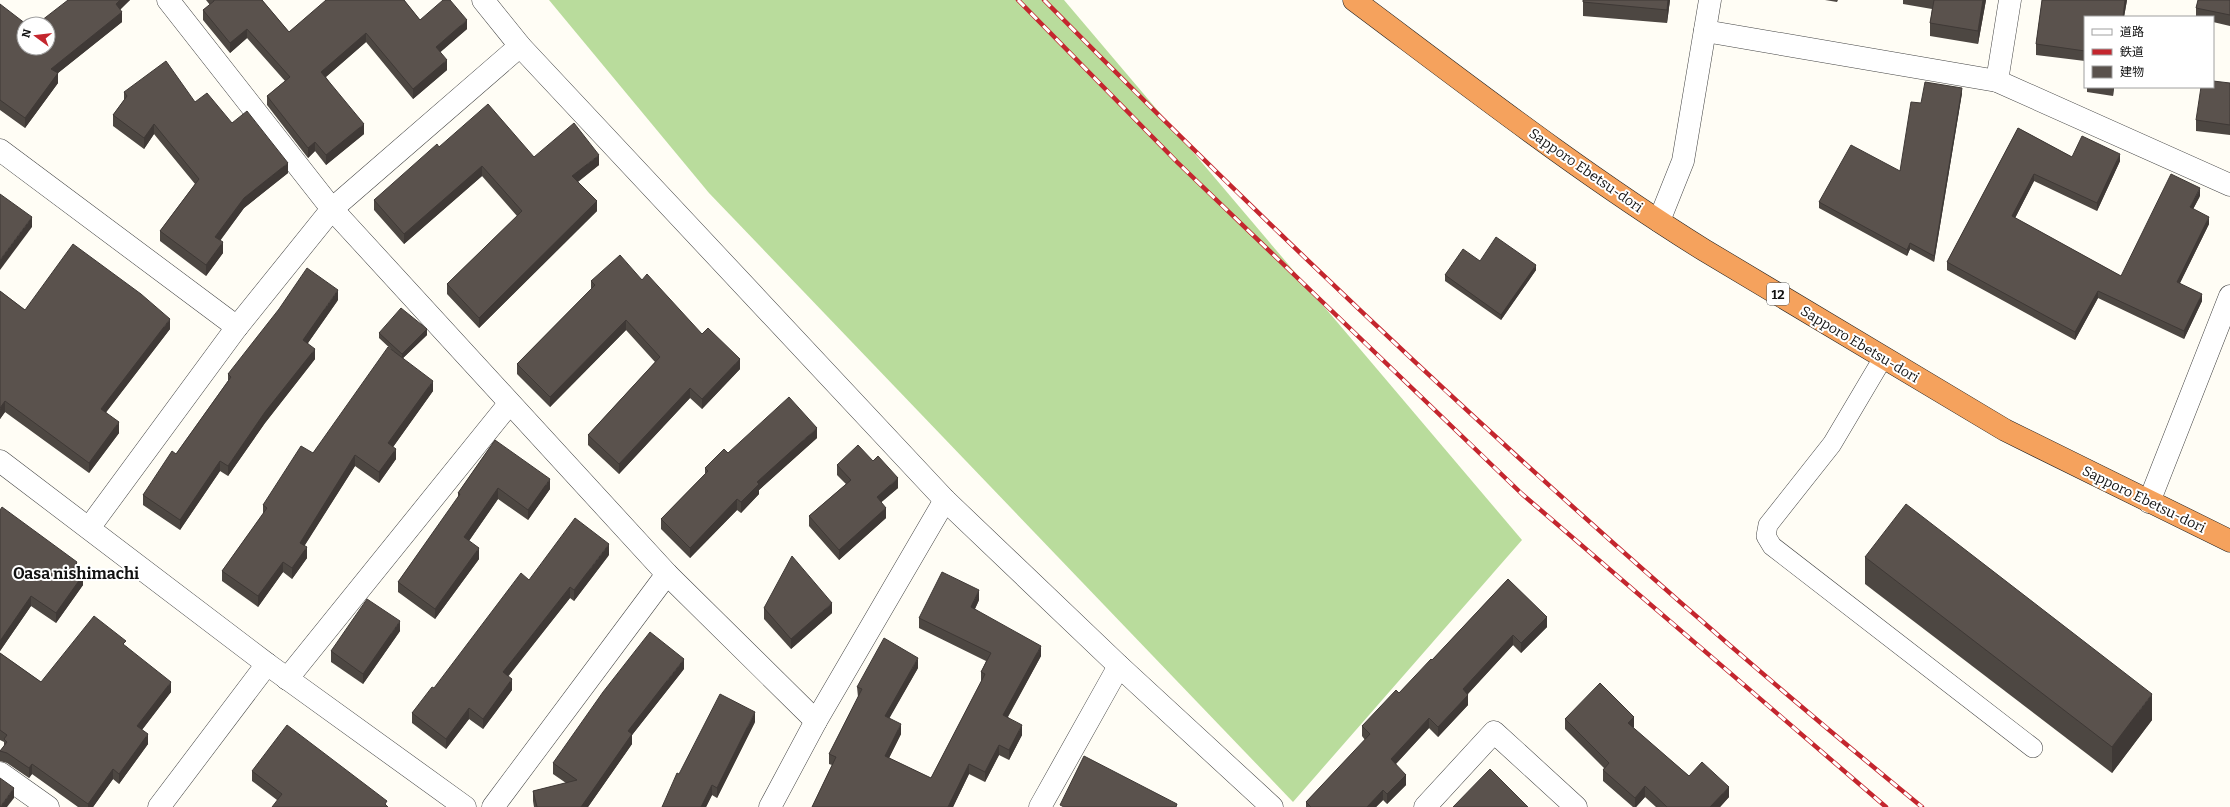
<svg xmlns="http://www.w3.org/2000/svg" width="2230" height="807" viewBox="0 0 2230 807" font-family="Bitter,'Noto Sans JP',serif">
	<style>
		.forest { fill: #b9dc9c }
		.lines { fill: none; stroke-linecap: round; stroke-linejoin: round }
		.lane-casing { stroke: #444; stroke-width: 20 }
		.street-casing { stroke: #444; stroke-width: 23 }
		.highway-casing { stroke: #222; stroke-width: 23 }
		.lane { stroke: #fff; stroke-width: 19 }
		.street { stroke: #fff; stroke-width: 22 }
		.highway { stroke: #f5a25d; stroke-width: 22 }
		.rail-casing { stroke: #c4262e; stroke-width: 4.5 }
		.rail { stroke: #fff; stroke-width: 3; stroke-dasharray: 9; stroke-linecap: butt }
		.wall { fill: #4d4742 }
		.shaded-wall { fill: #3f3936 }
		.building { fill: #5a524d; stroke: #3f3936 }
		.labels { text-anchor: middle; stroke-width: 4; stroke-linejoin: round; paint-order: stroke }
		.shield { fill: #fff; stroke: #585858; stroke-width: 1 }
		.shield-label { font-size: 13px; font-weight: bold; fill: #111 }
		.street-label { font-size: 14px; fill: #111; stroke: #fff }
		.quarter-label { font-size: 16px; font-weight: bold; fill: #111; stroke: #fff }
	</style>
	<rect width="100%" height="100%" fill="#fffdf5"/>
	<polygon class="forest" points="549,0 1064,0 1522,540 1293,802 709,193"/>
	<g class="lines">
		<g class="lane-casing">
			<polyline id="lane" points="1883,358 1832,444 1768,525 1766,536 1772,546 2033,748"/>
		</g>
		<g class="street-casing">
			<g id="street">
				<polyline points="168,0 332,209 667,574 816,721"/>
				<polyline points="483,0 520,46 945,500 1119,666 1272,807"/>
				<polyline points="1705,31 1997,81 2230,185"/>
				<polyline points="1997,81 2010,0"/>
				<polyline points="0,150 237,327"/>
				<polyline points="1659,221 1683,161 1710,0"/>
				<polyline points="0,461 267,664 465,807"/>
				<polyline points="2149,502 2230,296"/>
				<polyline points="89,528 237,327 332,209 520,46"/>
				<polyline points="287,679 509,404"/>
				<polyline points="0,773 48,807"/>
				<polyline points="159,807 267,664"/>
				<polyline points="493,807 667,574"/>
				<polyline points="770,807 816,721 945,500"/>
				<polyline points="1040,807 1119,666"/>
				<polyline points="1425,807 1494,732 1576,807"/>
			</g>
		</g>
		<g class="highway-casing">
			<path id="highway" d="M1354 0C1469 86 1582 174 1704 250L2005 430 2230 541"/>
		</g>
		<use href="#lane" class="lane"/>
		<use href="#street" class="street"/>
		<use href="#highway" class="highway"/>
		<g class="rail-casing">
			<g id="rail">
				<polyline points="1018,0 1177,162 1522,494 1886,807"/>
				<path d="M1044 0C1323 283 1614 555 1922 807"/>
			</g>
		</g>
		<use href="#rail" class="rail"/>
	</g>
	<g class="wall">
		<polygon points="68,0 130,0 120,9 122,22 58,73 58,83 25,128 0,110 0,4 24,48"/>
		<polygon points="206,0 262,0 289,32 326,1 325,0 404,0 420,20 467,29 440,52 447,70 413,99 366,42 326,77 364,134 326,165 315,151 308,158 267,105 267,96 285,81 247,38 230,53 203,20 203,10 210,5"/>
		<polygon points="1583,0 1670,0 1667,23 1583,16"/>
		<polygon points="1825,0 1838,0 1837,2"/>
		<polygon points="1903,0 1986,0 1978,44 1930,36 1930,23 1932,9 1903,4"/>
		<polygon points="2042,0 2127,0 2124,17 2085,17 2085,61 2036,55 2036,44"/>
		<polygon points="2195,0 2230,0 2230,26 2213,22 2213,17 2196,17 2196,8 2198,0"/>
		<polygon points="2230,83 2230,135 2196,131 2196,120"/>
		<polygon points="2087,87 2114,87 2113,96 2087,92"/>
		<polygon points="124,92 195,102 232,123 288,173 244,208 220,241 223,253 206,276 160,241 160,231 195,184 154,134 144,149 113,126 113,115 124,100"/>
		<polygon points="1962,93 1934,262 1910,249 1907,256 1819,208 1819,202 1900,171 1921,103"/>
		<polygon points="2018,128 2072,157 2120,161 2097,211 2034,181 2015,218 2121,276 2200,196 2193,209 2209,224 2180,283 2202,301 2184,339 2098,298 2075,340 1947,270 1947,262"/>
		<polygon points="439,147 534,157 599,165 578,182 597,211 479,328 447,294 447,284 517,216 482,176 404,244 374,210 374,200"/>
		<polygon points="1480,261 1536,270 1501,320 1445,281 1445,275"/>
		<polygon points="642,280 740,369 702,409 690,398 619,474 588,445 588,435 655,362 626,330 550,407 517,374 517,364 591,289 591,281"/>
		<polygon points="0,291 25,310 170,329 106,412 119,433 89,473 5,412 0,419"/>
		<polygon points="338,300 308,343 315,359 265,423 228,476 220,471 180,530 143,505 143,495 176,454 228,381 228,374"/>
		<polygon points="379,333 427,335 403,358 433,391 393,447 396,459 379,483 355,466 304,546 307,558 292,579 283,572 258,607 222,581 222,571 263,514 263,505 313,453 394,352 379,338"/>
		<polygon points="817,438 759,490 759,494 741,513 737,510 690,558 661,529 661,519 705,474 705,468 728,453"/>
		<polygon points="495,440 550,489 528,520 498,499 469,541 479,559 435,619 398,592 398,582 458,498 458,493"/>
		<polygon points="837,465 898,488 881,502 886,518 839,560 809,526 809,516 846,484 837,475"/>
		<polygon points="0,510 77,571 83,585 56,623 31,606 0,651"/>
		<polygon points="609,555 574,601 570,598 508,676 512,690 483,729 469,719 446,749 412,723 412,713 434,688"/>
		<polygon points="1865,557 2152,720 2112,773 1865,584"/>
		<polygon points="1508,579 1547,627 1521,653 1513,645 1468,694 1468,705 1438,737 1429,728 1396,764 1406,785 1387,804 1383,800 1376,807 1306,807 1306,802 1365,740 1362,736 1362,726 1399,693 1432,660"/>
		<polygon points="979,600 975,609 1041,656 1008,717 1022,735 1009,760 999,755 985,782 969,774 953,807 812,807 832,765 829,764 829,754 858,697 857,687 918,668 889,718 901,734 889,758 931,778 981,682 981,672 986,661 919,628 919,618"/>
		<polygon points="764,608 832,613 791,649 764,619"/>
		<polygon points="400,631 363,684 331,662 331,651"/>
		<polygon points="126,646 171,692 142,730 148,744 119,784 113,779 93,807 78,807 32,774 29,778 7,763 0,761 0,751 4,746 4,742 0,740 0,653 41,682"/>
		<polygon points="684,669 632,735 632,744 588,807 534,807 533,801 533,791 566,783 553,774 553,763"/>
		<polygon points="1565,719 1634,727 1633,728 1689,776 1729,797 1720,807 1656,807 1645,797 1636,807 1633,807 1603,781 1603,770 1604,768 1565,729"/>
		<polygon points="755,722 717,798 712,795 706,807 662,807 679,774"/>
		<polygon points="252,771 387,806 277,800 252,781"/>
	</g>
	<g class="shaded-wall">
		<polygon points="120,0 130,0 116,14 116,4"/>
		<polygon points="1668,0 1670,0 1667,23 1667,10"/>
		<polygon points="1983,0 1986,0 1978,44 1978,31"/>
		<polygon points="2125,0 2127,0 2124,17 2123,17"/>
		<polygon points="122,12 122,22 58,73 58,83 25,128 25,118 51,69"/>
		<polygon points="467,20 467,29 436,56 436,47"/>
		<polygon points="247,29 247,38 230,53 230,43"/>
		<polygon points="366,33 366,42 321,81 321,72"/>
		<polygon points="447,60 447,70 413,99 413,89"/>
		<polygon points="2113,87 2114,87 2113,96"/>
		<polygon points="1962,88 1962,93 1934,262 1934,256"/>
		<polygon points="154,124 154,134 144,149 144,138"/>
		<polygon points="364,124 364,134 326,165 326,155"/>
		<polygon points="315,142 315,151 308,158 308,148"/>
		<polygon points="2120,154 2120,161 2097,211 2097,203"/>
		<polygon points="599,155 599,165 572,186 572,176"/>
		<polygon points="288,163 288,173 244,208 215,247 215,237 244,198"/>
		<polygon points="482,166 482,176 404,244 404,234"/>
		<polygon points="2034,174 2034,181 2012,224 2012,216"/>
		<polygon points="2200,188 2200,196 2190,215 2190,207"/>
		<polygon points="597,201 597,211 479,328 479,318"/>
		<polygon points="32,217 32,227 0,270 0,260"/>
		<polygon points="2209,217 2209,224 2177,289 2177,282"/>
		<polygon points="223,242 223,253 206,276 206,265"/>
		<polygon points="1910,243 1910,249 1907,256 1907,250"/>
		<polygon points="1536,265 1536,270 1501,320 1501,315"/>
		<polygon points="338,290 338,300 303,350 303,340"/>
		<polygon points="2098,291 2098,298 2075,340 2075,332"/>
		<polygon points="2202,294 2202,301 2184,339 2184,331"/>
		<polygon points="170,319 170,329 101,419 101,409"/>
		<polygon points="626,320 626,330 550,407 550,397"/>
		<polygon points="427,329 427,335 402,359 402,354"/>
		<polygon points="315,349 315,359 265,423 228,476 228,466 265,412"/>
		<polygon points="740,359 740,369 702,409 702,399"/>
		<polygon points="433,381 433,391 388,454 388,443"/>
		<polygon points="690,388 690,398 619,474 619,464"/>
		<polygon points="5,401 5,412 0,419 0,409"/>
		<polygon points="119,422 119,433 89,473 89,463"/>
		<polygon points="817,428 817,438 759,490 759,494 741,513 741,502 757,482"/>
		<polygon points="396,449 396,459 379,483 379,472"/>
		<polygon points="355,455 355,466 300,553 300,543"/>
		<polygon points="220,461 220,471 180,530 180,520"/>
		<polygon points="898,478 898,488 877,506 877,497"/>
		<polygon points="550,479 550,489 528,520 528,510"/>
		<polygon points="498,488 498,499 464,548 464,537"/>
		<polygon points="737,499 737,510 690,558 690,548"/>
		<polygon points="886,508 886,518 839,560 839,550"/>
		<polygon points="609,544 609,555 574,601 574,590"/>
		<polygon points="307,547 307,558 292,579 292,568"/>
		<polygon points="479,548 479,559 435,619 435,609"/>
		<polygon points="77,562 77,572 73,568"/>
		<polygon points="283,562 283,572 258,607 258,596"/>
		<polygon points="83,575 83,585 56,623 56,613"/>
		<polygon points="570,587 570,598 503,683 503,672"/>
		<polygon points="979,590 979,600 971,617 971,607"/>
		<polygon points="31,596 31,606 0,651 0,641"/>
		<polygon points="832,603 832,613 791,649 791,639"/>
		<polygon points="1547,617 1547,627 1521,653 1521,643"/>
		<polygon points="400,621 400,631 363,684 363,674"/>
		<polygon points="1513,635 1513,645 1463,699 1463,689"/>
		<polygon points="1041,646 1041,656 1003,725 1003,715"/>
		<polygon points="918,658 918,668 885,726 885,716"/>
		<polygon points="684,659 684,669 632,735 632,744 588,807 581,807 628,731"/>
		<polygon points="512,679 512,690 483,729 483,719"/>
		<polygon points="171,682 171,692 137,736 137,726"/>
		<polygon points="2152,694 2152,720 2112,773 2112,747"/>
		<polygon points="1468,695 1468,705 1438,737 1438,727"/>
		<polygon points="469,708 469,719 446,749 446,739"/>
		<polygon points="755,712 755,722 717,798 717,788"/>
		<polygon points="1634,717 1634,727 1628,733 1628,723"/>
		<polygon points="1429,718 1429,728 1391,769 1391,759"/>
		<polygon points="901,724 901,734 885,766 885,756"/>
		<polygon points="1022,725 1022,735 1009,760 1009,750"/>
		<polygon points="148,734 148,744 119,784 119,774"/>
		<polygon points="999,745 999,755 985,782 985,772"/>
		<polygon points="32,764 32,774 29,778 29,768"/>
		<polygon points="969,764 969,774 953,807 948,807"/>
		<polygon points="113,769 113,779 93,807 88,807 88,804"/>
		<polygon points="1406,775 1406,785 1387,804 1387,794"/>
		<polygon points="712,785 712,795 706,807 701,807"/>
		<polygon points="1645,786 1645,797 1636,807 1635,807 1635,798"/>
		<polygon points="1729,787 1729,797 1720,807 1710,807"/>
		<polygon points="14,788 14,798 7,807 0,807"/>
		<polygon points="1383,790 1383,800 1376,807 1367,807"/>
	</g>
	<g class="building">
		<polygon points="68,0 120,0 116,4 122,12 51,69 58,73 25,118 0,100 0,4 26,24 24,24 24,48 48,48 48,24 37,24"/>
		<polygon points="214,0 262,0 289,32 326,0 404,0 420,20 443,0 450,0 467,20 436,47 447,60 413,89 366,33 321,72 364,124 326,155 315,142 308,148 267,96 290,77 247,29 230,43 203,10 214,1"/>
		<polygon points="1583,0 1668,0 1667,10 1583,2"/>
		<polygon points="1934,0 1983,0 1978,31 1930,23"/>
		<polygon points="2042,0 2125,0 2123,17 2085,17 2085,51 2036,44"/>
		<polygon points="2198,0 2230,0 2230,15 2196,8"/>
		<polygon points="166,61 195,102 207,93 232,123 247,111 288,163 244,198 215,237 223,242 206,265 160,231 199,179 154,124 144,138 113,115 127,96 124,92"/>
		<polygon points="2213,81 2230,83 2230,125 2196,120 2201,87 2213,87"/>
		<polygon points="1925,82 1962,88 1934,256 1910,243 1907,250 1819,202 1851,145 1900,171 1911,102 1921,103"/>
		<polygon points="488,104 534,157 574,123 599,155 572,176 597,201 479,318 447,284 522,211 482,166 404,234 374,200 437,144 439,147"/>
		<polygon points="2018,128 2072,157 2082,136 2120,154 2097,203 2034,174 2012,216 2121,276 2171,174 2200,188 2190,207 2209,217 2177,282 2202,294 2184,331 2098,291 2075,332 1947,262"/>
		<polygon points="0,194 32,217 0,260"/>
		<polygon points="1496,237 1536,265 1501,315 1445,275 1463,249 1480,261"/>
		<polygon points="73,244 141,294 170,319 101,409 119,422 89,463 5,401 0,408 0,291 25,310"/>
		<polygon points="620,255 642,280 647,274 702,334 708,328 740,359 702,399 690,388 619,464 588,435 660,357 626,320 550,397 517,364 595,285 591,281"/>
		<polygon points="307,268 338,290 303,340 315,349 265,412 228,466 220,461 180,520 143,495 172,451 176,454 231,377 228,374 279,309"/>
		<polygon points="401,308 427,329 402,354 379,333"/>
		<polygon points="388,347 433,381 388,443 396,449 379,472 355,455 300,543 307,547 292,568 283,562 258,596 222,571 267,508 263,505 301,446 313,453"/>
		<polygon points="789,397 817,428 757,482 759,484 741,502 737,499 690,548 661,519 708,471 705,468 724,449 728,453"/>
		<polygon points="495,440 550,479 528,510 498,488 464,537 479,548 435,609 398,582 460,494 458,493"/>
		<polygon points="858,445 873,461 878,456 898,478 877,497 886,508 839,550 809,516 851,480 837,465"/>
		<polygon points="1906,504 2152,694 2112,747 1865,557"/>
		<polygon points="2,507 77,562 73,568 83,575 56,613 31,596 0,641 0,510"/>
		<polygon points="575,518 609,544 574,590 570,587 503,672 512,679 483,719 469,708 446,739 412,713 432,687 434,688 521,573 529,580"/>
		<polygon points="792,556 832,603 791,639 764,608"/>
		<polygon points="942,572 979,590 971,607 1041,646 1003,715 1022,725 1009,750 999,745 985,772 969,764 948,807 812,807 836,757 829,754 862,689 857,687 884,638 918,658 885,716 901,724 885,756 931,778 985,674 981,672 991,653 919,618"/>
		<polygon points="1508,579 1547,617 1521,643 1513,635 1463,689 1468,695 1438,727 1429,718 1391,759 1406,775 1387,794 1383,790 1367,807 1311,807 1306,802 1370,734 1362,726 1396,690 1399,693 1431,659 1432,660"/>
		<polygon points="367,599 400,621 363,674 331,651"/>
		<polygon points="94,616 126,641 123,644 171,682 137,726 148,734 119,774 113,769 88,804 32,764 29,768 7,753 0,751 7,742 4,739 7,735 0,730 0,653 41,682"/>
		<polygon points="650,632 684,659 628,731 632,734 581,807 537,807 533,791 577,780 553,763 603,692"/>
		<polygon points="1600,683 1634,717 1628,723 1689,776 1702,762 1729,787 1710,807 1667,807 1645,786 1635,798 1603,770 1609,763 1565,719"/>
		<polygon points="720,694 755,712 717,788 712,785 701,807 662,807 677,773 679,774"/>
		<polygon points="287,725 387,801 385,804 388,807 272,807 282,794 252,771"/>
		<polygon points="1084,756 1177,804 1176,807 1064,807 1060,805"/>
		<polygon points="1490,769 1528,807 1453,807"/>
		<polygon points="0,778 14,788 0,807"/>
	</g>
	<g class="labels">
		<rect class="shield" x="1767" y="283" width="22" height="22" rx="3"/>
		<g class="shield-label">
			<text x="1778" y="299">12</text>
		</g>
		<g class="street-label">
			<text transform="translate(1586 170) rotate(35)" y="5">Sapporo Ebetsu-dori</text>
			<text transform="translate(1860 344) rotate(31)" y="5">Sapporo Ebetsu-dori</text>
			<text transform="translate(2144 499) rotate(26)" y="5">Sapporo Ebetsu-dori</text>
		</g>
		<g class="quarter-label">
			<text x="76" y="579">Oasa nishimachi</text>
		</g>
	</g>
	<rect x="2084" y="16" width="130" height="72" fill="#ffffff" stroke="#a0a0a0"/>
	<rect x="2092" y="29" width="20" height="6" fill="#ffffff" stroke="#a0a0a0"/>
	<text x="2120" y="36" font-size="12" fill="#111111">道路</text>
	<rect x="2092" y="49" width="20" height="6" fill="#c4262e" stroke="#a0a0a0"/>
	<text x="2120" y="56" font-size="12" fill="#111111">鉄道</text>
	<rect x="2092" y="66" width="20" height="12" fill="#5a524d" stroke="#a0a0a0"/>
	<text x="2120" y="76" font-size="12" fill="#111111">建物</text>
	<g transform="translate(36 36) rotate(285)"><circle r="19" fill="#ffffff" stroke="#a0a0a0"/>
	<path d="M0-3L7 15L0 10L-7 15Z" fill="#c4262e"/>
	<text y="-6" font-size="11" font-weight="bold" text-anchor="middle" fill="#111111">N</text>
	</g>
</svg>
